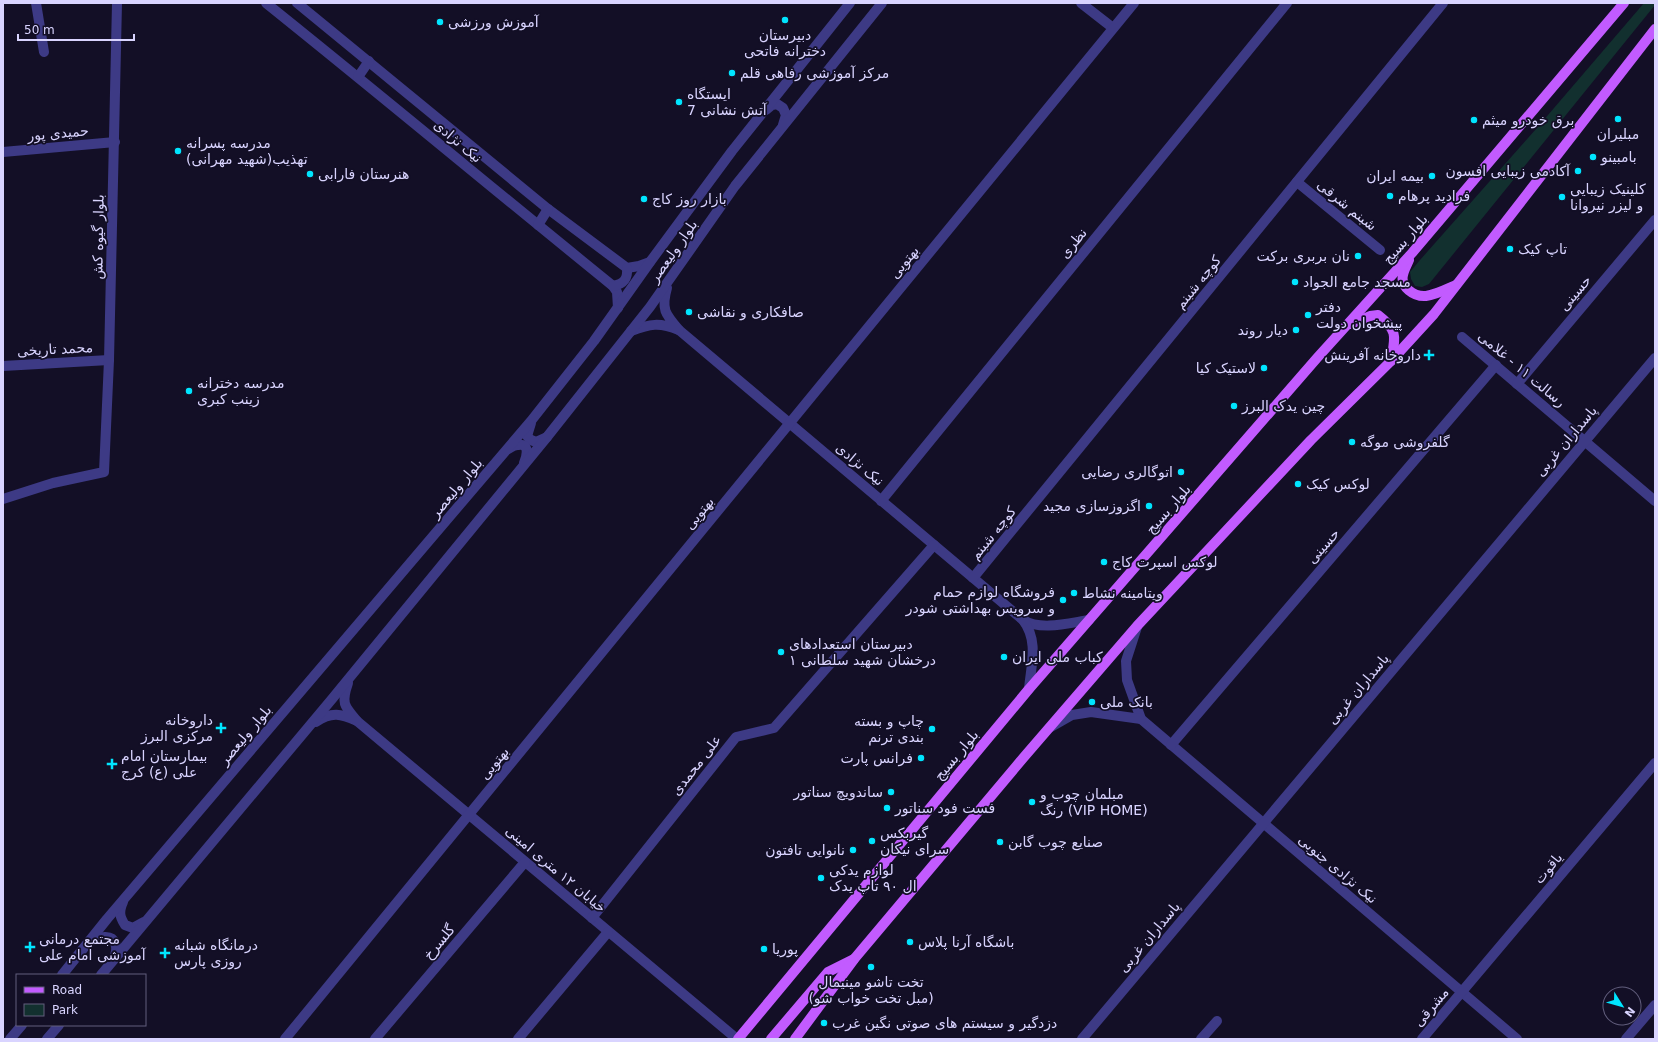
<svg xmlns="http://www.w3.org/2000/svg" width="1658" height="1042" viewBox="0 0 1658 1042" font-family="'DejaVu Sans','Noto Naskh Arabic',sans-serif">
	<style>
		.green { fill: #12302f }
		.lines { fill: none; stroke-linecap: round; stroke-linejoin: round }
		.minor { stroke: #3d3a85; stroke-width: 10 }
		.major { stroke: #c25bff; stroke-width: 10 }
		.poi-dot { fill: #00e5ff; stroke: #130f26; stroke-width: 1.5 }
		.labels { text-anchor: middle; stroke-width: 3.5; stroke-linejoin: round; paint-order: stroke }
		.poi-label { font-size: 14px; fill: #d9d4ff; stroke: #130f26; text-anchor: start }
		.street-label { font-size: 14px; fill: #d9d4ff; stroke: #130f26 }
	</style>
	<rect width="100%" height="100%" fill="#130f26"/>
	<polygon class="green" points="1644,3 1655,3 1655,5 1429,284 1422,287 1415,286 1411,279 1410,272 1420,260 1536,129"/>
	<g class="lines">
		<g class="minor">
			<polyline points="36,3 44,52"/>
			<path d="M266 3C382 96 497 192 613 286L617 292 618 308"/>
			<polyline points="297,3 548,209 627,268 639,266 650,262"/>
			<polyline points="1081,3 1113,28"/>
			<polyline points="358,77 369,61"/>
			<polyline points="766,110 772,105 777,104 783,108 786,115 783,125"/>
			<polyline points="3,152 115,142"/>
			<polyline points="1297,182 1380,250"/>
			<polyline points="538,225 548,209"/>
			<path d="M613 286C624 284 628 279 627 268"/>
			<path d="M679 330 1023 620C1041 631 1069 623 1089 620"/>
			<path d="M631 331C650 324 659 322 679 330 665 314 661 309 667 288"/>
			<polyline points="1462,337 1655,501"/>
			<polyline points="3,366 109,360"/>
			<polyline points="1517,384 1655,220"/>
			<polyline points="531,423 527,436 531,440 536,442 547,437"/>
			<path d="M508 449C510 448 514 445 518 445 530 443 527 456 524 463"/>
			<polyline points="3,499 53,483 104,472 109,360 117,3"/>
			<polyline points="881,501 1287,3"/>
			<polyline points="973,578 1443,3"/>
			<path d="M1023 620C1039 641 1031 665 1029 689"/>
			<polyline points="1137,627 1126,661 1127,680 1141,719 1517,1039"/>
			<polyline points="357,721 737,1039"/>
			<path d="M316 722C332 711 341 714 357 721 344 706 341 703 348 683"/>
			<polyline points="1051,727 1072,715 1091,712 1141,719"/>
			<polyline points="1171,745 1496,365"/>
			<path d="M123 902C119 911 119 916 125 925L133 928 144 922"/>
			<polyline points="592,918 736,737 774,728 934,545"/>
			<path d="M89 942C94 940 99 937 104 937 117 936 118 949 114 958"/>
			<polyline points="62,975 107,919 531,421 594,341 650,262 732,151 850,3"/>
			<polyline points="101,975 332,699 547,437 650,307 735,186 882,3"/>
			<polyline points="10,1039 22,1025"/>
			<polyline points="47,1039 59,1025"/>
			<polyline points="285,1039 1134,3"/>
			<polyline points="375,1039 525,862"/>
			<polyline points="518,1039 608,932"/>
			<polyline points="1082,1039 1655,358"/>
			<polyline points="1201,1039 1217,1021"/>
			<polyline points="1422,1039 1655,763"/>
			<polyline points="1626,1039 1655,1005"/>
		</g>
		<g class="major">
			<path d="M1409 260C1407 265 1404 270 1403 275 1400 287 1414 297 1426 296 1435 295 1447 289 1456 285"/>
			<path d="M1351 324 1370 316 1378 315C1399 331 1395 337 1391 361"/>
			<polyline points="738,1039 1029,689 1317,358 1412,253 1624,3"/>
			<polyline points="771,1039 828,972 854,959"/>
			<polyline points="795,1039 855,958 1024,757 1137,626 1311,440 1391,361 1434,314 1655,29"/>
		</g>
	</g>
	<g class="poi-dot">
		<circle cx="785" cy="20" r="4"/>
		<circle cx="440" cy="22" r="4"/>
		<circle cx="732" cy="73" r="4"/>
		<circle cx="679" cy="102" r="4"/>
		<circle cx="1618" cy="119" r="4"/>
		<circle cx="1474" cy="120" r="4"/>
		<circle cx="178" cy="151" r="4"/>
		<circle cx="1593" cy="157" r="4"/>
		<circle cx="1578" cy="171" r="4"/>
		<circle cx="310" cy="174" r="4"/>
		<circle cx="1432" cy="176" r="4"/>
		<circle cx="1390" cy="196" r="4"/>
		<circle cx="1562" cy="197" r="4"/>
		<circle cx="644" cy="199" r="4"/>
		<circle cx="1510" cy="249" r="4"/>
		<circle cx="1358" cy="256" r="4"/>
		<circle cx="1295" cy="282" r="4"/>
		<circle cx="689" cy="312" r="4"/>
		<circle cx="1308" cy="315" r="4"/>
		<circle cx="1296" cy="330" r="4"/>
		<path d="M1427 349h4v4h4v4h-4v4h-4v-4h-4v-4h4z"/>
		<circle cx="1264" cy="368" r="4"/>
		<circle cx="189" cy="391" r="4"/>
		<circle cx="1234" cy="406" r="4"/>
		<circle cx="1352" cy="442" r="4"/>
		<circle cx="1181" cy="472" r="4"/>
		<circle cx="1298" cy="484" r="4"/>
		<circle cx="1149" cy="506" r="4"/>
		<circle cx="1104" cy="562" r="4"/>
		<circle cx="1074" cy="593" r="4"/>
		<circle cx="1063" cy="600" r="4"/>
		<circle cx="781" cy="652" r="4"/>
		<circle cx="1004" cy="657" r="4"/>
		<circle cx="1092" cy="702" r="4"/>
		<path d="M219 722h4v4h4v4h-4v4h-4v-4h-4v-4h4z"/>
		<circle cx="932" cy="729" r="4"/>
		<circle cx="921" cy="758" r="4"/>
		<path d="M110 758h4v4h4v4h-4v4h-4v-4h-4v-4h4z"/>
		<circle cx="891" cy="792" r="4"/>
		<circle cx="1032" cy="802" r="4"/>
		<circle cx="887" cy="808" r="4"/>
		<circle cx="872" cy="841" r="4"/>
		<circle cx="1000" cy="842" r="4"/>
		<circle cx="853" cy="850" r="4"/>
		<circle cx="821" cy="878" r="4"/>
		<circle cx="910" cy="942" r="4"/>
		<path d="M28 941h4v4h4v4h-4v4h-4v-4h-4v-4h4z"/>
		<circle cx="764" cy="949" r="4"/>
		<path d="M163 947h4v4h4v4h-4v4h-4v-4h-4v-4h4z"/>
		<circle cx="871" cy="967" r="4"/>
		<circle cx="824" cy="1023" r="4"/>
	</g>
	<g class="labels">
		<g class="poi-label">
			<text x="448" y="27">آموزش ورزشی</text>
			<text x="785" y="40" text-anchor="middle">دبیرستان<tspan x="785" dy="16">دخترانه فاتحی</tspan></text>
			<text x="740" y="78">مرکز آموزشی رفاهی قلم</text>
			<text x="687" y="99">ایستگاه<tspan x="687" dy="16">آتش نشانی 7</tspan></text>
			<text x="1482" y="125">برق خودرو میثم</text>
			<text x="1618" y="139" text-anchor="middle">مبلیران</text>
			<text x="186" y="148">مدرسه پسرانه<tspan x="186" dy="16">تهذیب(شهید مهرانی)</tspan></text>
			<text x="1601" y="162">بامبینو</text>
			<text x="1570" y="176" text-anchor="end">آکادمی زیبایی افسون</text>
			<text x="318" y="179">هنرستان فارابی</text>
			<text x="1424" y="181" text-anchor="end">بیمه ایران</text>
			<text x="1570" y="194">کلینیک زیبایی<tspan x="1570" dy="16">و لیزر نیروانا</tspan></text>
			<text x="1398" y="201">فرادید پرهام</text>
			<text x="652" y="204">بازار روز کاج</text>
			<text x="1518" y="254">تاپ کیک</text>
			<text x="1350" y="261" text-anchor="end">نان بربری برکت</text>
			<text x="1303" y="287">مسجد جامع الجواد</text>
			<text x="1316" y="312">دفتر<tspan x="1316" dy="16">پیشخوان دولت</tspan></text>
			<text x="697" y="317">صافکاری و نقاشی</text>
			<text x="1288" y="335" text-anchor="end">دیار روند</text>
			<text x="1421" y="360" text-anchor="end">داروخانه آفرینش</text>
			<text x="1256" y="373" text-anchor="end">لاستیک کیا</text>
			<text x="197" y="388">مدرسه دخترانه<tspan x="197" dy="16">زینب کبری</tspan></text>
			<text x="1242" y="411">چین یدک البرز</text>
			<text x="1360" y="447">گلفروشی موگه</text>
			<text x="1173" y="477" text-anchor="end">اتوگالری رضایی</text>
			<text x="1306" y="489">لوکس کیک</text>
			<text x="1141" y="511" text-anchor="end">اگزوزسازی مجید</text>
			<text x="1112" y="567">لوکس اسپرت کاج</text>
			<text x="1055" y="597" text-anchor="end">فروشگاه لوازم حمام<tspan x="1055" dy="16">و سرویس بهداشتی شودر</tspan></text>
			<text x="1082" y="598">ویتامینه نشاط</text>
			<text x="789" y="649">دبیرستان استعدادهای<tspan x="789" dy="16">درخشان شهید سلطانی ۱</tspan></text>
			<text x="1012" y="662">کباب ملی ایران</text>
			<text x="1100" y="707">بانک ملی</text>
			<text x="213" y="725" text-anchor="end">داروخانه<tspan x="213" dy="16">مرکزی البرز</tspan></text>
			<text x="924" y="726" text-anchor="end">چاپ و بسته<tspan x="924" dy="16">بندی ترنم</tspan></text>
			<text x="121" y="761">بیمارستان امام<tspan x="121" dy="16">علی (ع) کرج</tspan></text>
			<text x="913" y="763" text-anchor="end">فرانس پارت</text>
			<text x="883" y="797" text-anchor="end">ساندویچ سناتور</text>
			<text x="1040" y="799">مبلمان چوب و<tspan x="1040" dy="16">رنگ (VIP HOME)</tspan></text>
			<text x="895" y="813">فست فود سناتور</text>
			<text x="880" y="838">گیربکس<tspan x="880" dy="16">سرای نیکان</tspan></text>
			<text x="1008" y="847">صنایع چوب گابن</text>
			<text x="845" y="855" text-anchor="end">نانوایی تافتون</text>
			<text x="829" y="875">لوازم یدکی<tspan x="829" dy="16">ال ۹۰ تاپ یدک</tspan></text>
			<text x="39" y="944">مجتمع درمانی<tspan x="39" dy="16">آموزشی امام علی</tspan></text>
			<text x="918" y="947">باشگاه آرنا پلاس</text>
			<text x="174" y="950">درمانگاه شبانه<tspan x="174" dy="16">روزی پارس</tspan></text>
			<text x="772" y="954">پوریا</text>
			<text x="871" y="987" text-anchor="middle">تخت تاشو مینیمال<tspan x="871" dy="16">(مبل تخت خواب شو)</tspan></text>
			<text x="832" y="1028">دزدگیر و سیستم های صوتی نگین غرب</text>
		</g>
		<g class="street-label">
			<text transform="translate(58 133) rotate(-5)" y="5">حمیدی پور</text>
			<text transform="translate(458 141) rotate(40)" y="5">نیک نژادی</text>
			<text transform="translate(1347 205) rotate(39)" y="5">شبنم شرقی</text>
			<text transform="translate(98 237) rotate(-89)" y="5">بلوار گیوه کش</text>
			<text transform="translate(1405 239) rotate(-49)" y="5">بلوار بسیج</text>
			<text transform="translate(1073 243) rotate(-51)" y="5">نظری</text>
			<text transform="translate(673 251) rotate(-55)" y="5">بلوار ولیعصر</text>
			<text transform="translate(904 262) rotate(-51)" y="5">بهتویی</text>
			<text transform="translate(1198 282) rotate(-51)" y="5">کوچه شبنم</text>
			<text transform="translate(1575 293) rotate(-50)" y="5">حسینی</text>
			<text transform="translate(55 349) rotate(-3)" y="5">محمد تاریخی</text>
			<text transform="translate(1522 369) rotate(40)" y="5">رسالت ۱۱ - غلامی</text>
			<text transform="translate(1566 441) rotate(-50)" y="5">پاسداران غربی</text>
			<text transform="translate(860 464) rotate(40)" y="5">نیک نژادی</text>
			<text transform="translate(456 488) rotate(-50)" y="5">بلوار ولیعصر</text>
			<text transform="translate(1168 509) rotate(-49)" y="5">بلوار بسیج</text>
			<text transform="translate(699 513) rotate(-51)" y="5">بهتویی</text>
			<text transform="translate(993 533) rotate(-51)" y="5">کوچه شبنم</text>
			<text transform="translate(1323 546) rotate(-49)" y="5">حسینی</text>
			<text transform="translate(1358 689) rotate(-50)" y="5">پاسداران غربی</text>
			<text transform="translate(245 735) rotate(-50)" y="5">بلوار ولیعصر</text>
			<text transform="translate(956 755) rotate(-50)" y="5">بلوار بسیج</text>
			<text transform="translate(494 763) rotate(-51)" y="5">بهتویی</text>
			<text transform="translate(696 765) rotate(-52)" y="5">علی محمدی</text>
			<text transform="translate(1548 868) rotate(-50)" y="5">یاقوت</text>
			<text transform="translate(556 869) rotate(40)" y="5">خیابان ۱۲ متری امینی</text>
			<text transform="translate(1338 869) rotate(40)" y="5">نیک نژادی جنوبی</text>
			<text transform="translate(1149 937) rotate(-50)" y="5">پاسداران غربی</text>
			<text transform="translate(439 942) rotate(-50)" y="5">گلسرخ</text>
			<text transform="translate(1431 1007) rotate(-50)" y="5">مشرقی</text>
		</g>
	</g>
	<rect width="1658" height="1042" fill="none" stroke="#d9d4ff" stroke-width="8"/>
	<rect x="16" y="974" width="130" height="52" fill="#130f26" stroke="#625e7d"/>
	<rect x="24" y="987" width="20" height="6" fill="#c25bff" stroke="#625e7d"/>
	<text x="52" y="994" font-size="12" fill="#d9d4ff">Road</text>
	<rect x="24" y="1004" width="20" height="12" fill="#12302f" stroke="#625e7d"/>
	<text x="52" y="1014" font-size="12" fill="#d9d4ff">Park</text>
	<g transform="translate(1622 1006) rotate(127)"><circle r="19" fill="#130f26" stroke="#625e7d"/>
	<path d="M0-3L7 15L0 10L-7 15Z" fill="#00e5ff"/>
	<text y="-6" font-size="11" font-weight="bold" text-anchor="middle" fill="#d9d4ff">N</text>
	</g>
	<path d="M18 34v6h116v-6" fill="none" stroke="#d9d4ff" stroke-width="2"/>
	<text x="24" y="34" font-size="12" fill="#d9d4ff" stroke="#130f26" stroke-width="3" paint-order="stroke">50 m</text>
</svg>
